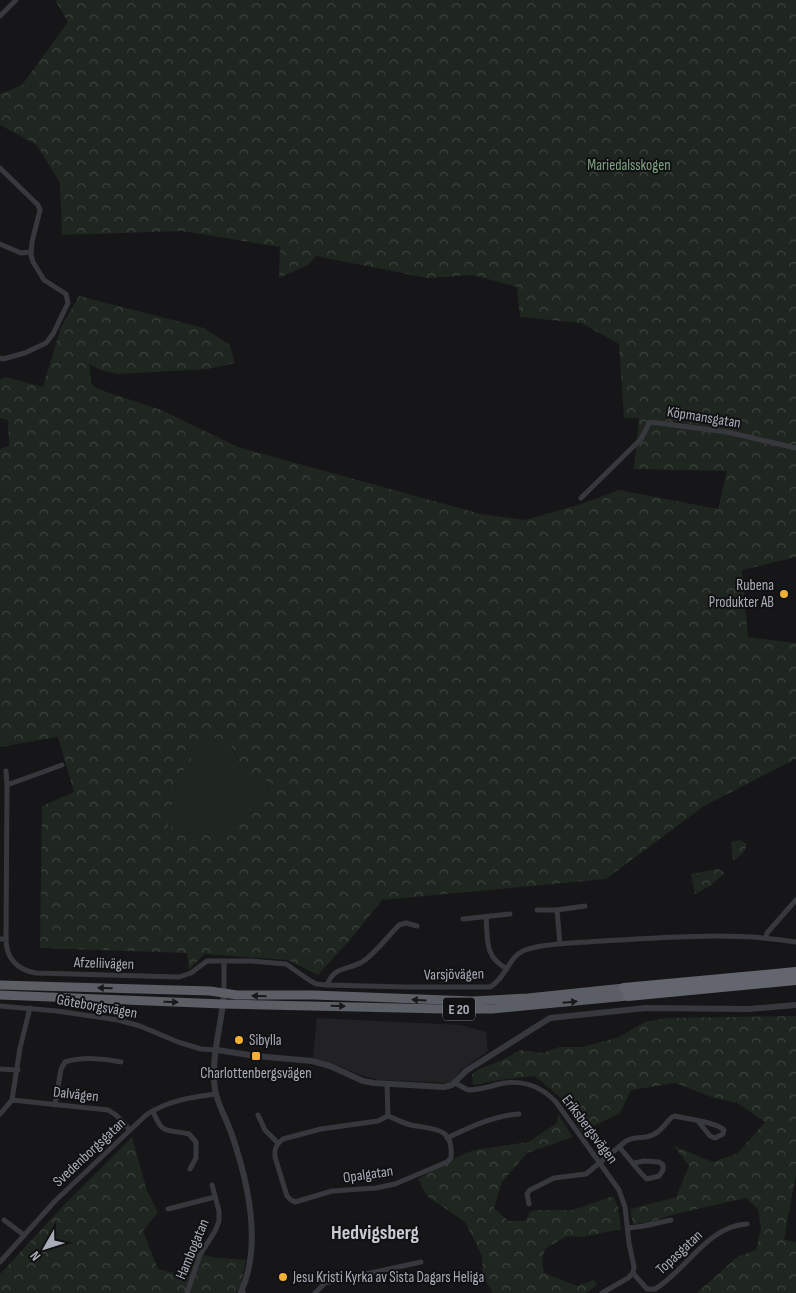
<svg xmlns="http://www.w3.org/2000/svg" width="796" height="1293" viewBox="0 0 796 1293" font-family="'Sofia Sans Condensed',sans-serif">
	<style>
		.built { fill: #222225 }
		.grass { fill: #1e261f }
		.forest { fill: url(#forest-crowns); fill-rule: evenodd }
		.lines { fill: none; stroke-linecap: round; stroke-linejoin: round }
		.minor { stroke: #37383d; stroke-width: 5 }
		.tertiary { stroke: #37383d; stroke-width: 6 }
		.trunk { stroke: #5b5e65; stroke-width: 9 }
		.motorway { stroke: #63666e; stroke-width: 10 }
		.oneway { fill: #18191b }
		.poi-dot { fill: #f2b134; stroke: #111113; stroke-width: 2 }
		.labels { text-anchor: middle; stroke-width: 4; stroke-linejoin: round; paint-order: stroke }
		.shield { fill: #111113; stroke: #7b7e86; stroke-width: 1 }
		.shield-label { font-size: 14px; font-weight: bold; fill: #a8adb8 }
		.park-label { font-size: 15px; fill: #7fa381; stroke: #111113 }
		.street-label { font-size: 15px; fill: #a8adb8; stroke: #111113 }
		.poi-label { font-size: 15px; fill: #a8adb8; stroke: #111113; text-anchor: start }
		.district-label { font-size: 20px; font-weight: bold; fill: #c9ccd4; stroke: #111113 }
	</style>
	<defs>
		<pattern id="forest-crowns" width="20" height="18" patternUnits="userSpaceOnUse" patternTransform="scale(1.25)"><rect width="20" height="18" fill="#1e261f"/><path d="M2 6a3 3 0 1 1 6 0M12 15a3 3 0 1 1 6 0" fill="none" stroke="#3c433d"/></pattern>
	</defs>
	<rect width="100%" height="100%" fill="#161618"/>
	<polygon class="built" points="317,1018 461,1025 486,1032 488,1051 460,1071 451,1083 378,1080 360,1075 339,1066 313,1058"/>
	<path class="grass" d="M217 736C238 744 229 749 240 763 246 770 258 778 267 781L268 791C236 837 219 833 168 826L177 777 192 763 190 751 203 745Z"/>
	<g class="forest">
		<path d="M55 0H796V557L742 570 748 637 796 643V759L704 806 606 879 382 900 351 939 318 975 288 960 204 954 189 970 187 953 40 948 42 806 74 792 58 737 0 747V449L9 446 8 420 0 418V380L5 377 43 387 61 327 79 296 204 328 230 345 235 363 208 369 117 374 101 370 89 364 91 383 98 389 161 410 238 447 481 514 525 520 581 504 619 490 718 509 727 471 634 469 639 418H624L619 344 581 323 520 317 517 287 473 275 427 278 316 256 308 265 279 278 280 247 182 231 62 235 60 183 37 145 0 125V94L22 85 68 22ZM217 737C240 745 231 757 245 770 251 775 260 778 267 781L268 791C236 837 219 833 168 826L177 777 192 763 190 751 203 745Z"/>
		<path d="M740 840 747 844C745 852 741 857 733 860L731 842Z"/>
		<polygon points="718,869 725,873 710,886 695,894 691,874"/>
		<polygon points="796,1016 796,1174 784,1240 796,1242 796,1293 697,1293 737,1257 756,1250 761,1229 758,1209 746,1198 675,1214 648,1223 633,1224 630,1209 676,1197 689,1166 674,1146 713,1162 738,1153 765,1122 737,1103 711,1097 676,1083 631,1090 620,1113 582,1132 561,1098 535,1076 499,1080 473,1085 472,1074 479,1069 500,1061 521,1050 543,1053 559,1047 583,1047 619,1037 645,1022 666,1018"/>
		<polygon points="558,1114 573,1137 527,1153 502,1182 494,1208 508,1221 525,1221 530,1212 537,1210 573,1210 613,1196 618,1207 621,1229 583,1237 567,1236 545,1249 542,1260 544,1273 577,1286 594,1280 597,1285 586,1293 493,1293 483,1277 482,1256 465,1222 427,1196 418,1179 457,1157 474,1150 528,1142 557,1123"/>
		<polygon points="132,1137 147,1191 158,1212 143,1231 158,1269 188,1277 196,1253 212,1257 246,1260 240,1288 236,1293 0,1293 0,1274 64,1205"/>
	</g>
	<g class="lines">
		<g class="minor">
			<polyline points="0,16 16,0"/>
			<polyline points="0,168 38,205 40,210 32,242 31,255 33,262 44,280 66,294 68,303 53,334 46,343 25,353 3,359 0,358"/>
			<polyline points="0,244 21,253 31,252"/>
			<polyline points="581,498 641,439 650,422 727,432 796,448"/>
			<polyline points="6,771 7,785"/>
			<polyline points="537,910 557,910 585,906"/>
			<polyline points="557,910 560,944"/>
			<path d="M486 917C488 941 484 956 507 969"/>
			<polyline points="463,919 510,914"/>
			<polyline points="766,937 767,933 796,900"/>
			<path d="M0 939H6C6 958 17 970 36 973L179 977 191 973 207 961H251L286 964 309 980 316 984 327 985 407 987H490C505 979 509 957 523 951 538 944 570 943 587 942 653 938 731 931 796 942"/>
			<polyline points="6,939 7,785 62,765"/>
			<polyline points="224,961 224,994"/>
			<path d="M327 985C335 965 347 971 362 962 372 957 390 934 399 925L406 923 417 926"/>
			<polyline points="0,1006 57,1011 118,1020 140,1026 178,1042 201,1049 217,1050"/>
			<polyline points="0,1069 18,1070"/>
			<path d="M455 1083 468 1090C479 1090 489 1087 499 1084 521 1079 541 1086 556 1102L619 1190 625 1207 629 1243 634 1267 633 1273"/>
			<path d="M387 1084 388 1116 378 1121 321 1129 283 1139C276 1144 274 1149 275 1157L287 1196 291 1200 295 1202 332 1191 376 1188 395 1184 447 1162 451 1158C454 1125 432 1130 411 1125 403 1123 396 1119 388 1116"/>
			<polyline points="12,1100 108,1110 116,1115 130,1130"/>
			<path d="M55 1105 61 1069 65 1062C81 1057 104 1058 121 1062"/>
			<path d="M153 1111C163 1137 167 1128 189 1134L196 1142V1158L190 1169"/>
			<polyline points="0,1114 12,1100 20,1048 30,1008"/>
			<polyline points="258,1115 265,1130 278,1143"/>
			<path d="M447 1138C470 1127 493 1116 519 1114"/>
			<path d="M619 1147C626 1154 640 1174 647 1179L659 1176 663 1170V1165L659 1162 644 1161 634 1163"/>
			<path d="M529 1204 527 1194 530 1190 554 1178 586 1174 626 1141C633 1137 639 1138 646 1137 659 1135 664 1125 672 1117L675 1116C687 1119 717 1122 724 1130L723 1134 715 1138 710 1136 698 1121"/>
			<polyline points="168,1209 215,1197"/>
			<polyline points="4,1220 24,1235"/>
			<polyline points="628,1228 644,1226 671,1220"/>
			<path d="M0 1262 55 1201 146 1115C167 1101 191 1097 216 1094"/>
			<path d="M633 1273 647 1289H655C687 1270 707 1226 747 1224"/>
			<polyline points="187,1293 200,1255 215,1231 219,1221 219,1211 212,1185"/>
			<polyline points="315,1293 325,1283 421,1262"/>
			<polyline points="602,1293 628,1278 633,1273"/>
		</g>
		<g class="tertiary">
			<path d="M224 994C222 1022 212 1054 214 1081 215 1101 226 1117 232 1135 248 1182 262 1246 241 1292L243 1293"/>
			<polyline points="217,1050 256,1056 312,1061 330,1066 363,1081 374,1083 444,1087 452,1085 466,1071 550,1018 646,1008 749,1009 796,1005"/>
		</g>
		<g class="trunk">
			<polyline points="0,985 210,991 237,995 314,995 472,1001 528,998 624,988"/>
			<polyline points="0,995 223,1004 444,1009 492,1009 628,996"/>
		</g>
		<g class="motorway">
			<polyline points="624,988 796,972"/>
			<polyline points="628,996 796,980"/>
		</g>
	</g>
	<defs><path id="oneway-solid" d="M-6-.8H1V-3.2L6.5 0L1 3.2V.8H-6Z" transform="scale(1.25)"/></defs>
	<g class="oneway">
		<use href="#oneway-solid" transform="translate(105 988) rotate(-179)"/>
		<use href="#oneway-solid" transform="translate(259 996) rotate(-179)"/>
		<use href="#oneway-solid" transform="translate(419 1000) rotate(-177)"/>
		<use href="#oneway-solid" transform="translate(171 1002) rotate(2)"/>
		<use href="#oneway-solid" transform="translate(570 1002) rotate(-5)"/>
		<use href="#oneway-solid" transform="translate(338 1006) rotate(1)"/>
	</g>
	<g class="poi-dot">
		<circle cx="784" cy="594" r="5"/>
		<circle cx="239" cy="1040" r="5"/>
		<rect x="251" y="1051" width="10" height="10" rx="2.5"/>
		<circle cx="283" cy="1277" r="5"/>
	</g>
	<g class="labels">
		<rect class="shield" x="443" y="997.5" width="32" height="23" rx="4"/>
		<g class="shield-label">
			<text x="459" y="1014">E 20</text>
		</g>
		<g class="park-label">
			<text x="629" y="170">Mariedalsskogen</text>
		</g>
		<g class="street-label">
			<text transform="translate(704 417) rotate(9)" y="5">Köpmansgatan</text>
			<text transform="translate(104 963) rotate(2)" y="5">Afzeliivägen</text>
			<text transform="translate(454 974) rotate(-1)" y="5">Varsjövägen</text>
			<text transform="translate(97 1006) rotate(10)" y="5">Göteborgsvägen</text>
			<text transform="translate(76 1094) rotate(6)" y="5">Dalvägen</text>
			<text transform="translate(590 1129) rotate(53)" y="5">Eriksbergsvägen</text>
			<text transform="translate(89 1152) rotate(-43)" y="5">Svedenborgsgatan</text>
			<text transform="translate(368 1174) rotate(-8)" y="5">Opalgatan</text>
			<text transform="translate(192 1249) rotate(-67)" y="5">Hambogatan</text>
			<text transform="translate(679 1252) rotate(-43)" y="5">Topasgatan</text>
		</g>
		<g class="poi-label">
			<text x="774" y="590" text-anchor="end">Rubena<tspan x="774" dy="17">Produkter AB</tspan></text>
			<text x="249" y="1045">Sibylla</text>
			<text x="256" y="1078" text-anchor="middle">Charlottenbergsvägen</text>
			<text x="293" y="1282">Jesu Kristi Kyrka av Sista Dagars Heliga</text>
		</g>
		<g class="district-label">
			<text x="375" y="1239">Hedvigsberg</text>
		</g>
	</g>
	<g transform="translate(45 1248) rotate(231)" stroke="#111113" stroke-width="4" paint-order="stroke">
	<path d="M0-4L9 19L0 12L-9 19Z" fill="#a8adb8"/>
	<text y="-8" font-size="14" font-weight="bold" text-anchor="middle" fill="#a8adb8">N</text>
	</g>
</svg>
